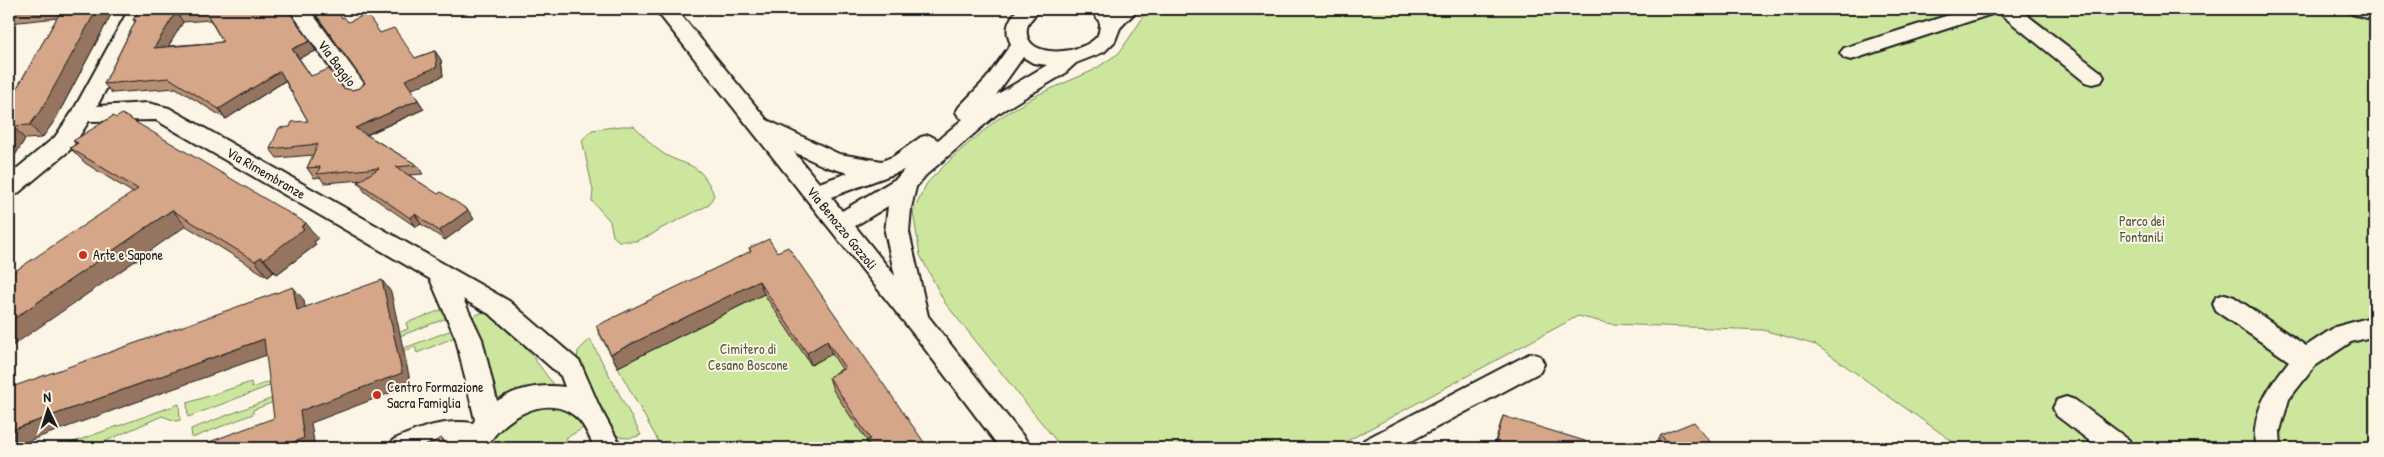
<svg xmlns="http://www.w3.org/2000/svg" width="2384" height="457" viewBox="0 0 2384 457" font-family="'Patrick Hand',sans-serif">
	<style>
		.green { fill: #cce79d; stroke: #74825c }
		.lines { fill: none; stroke-linecap: round; stroke-linejoin: round }
		.minor-casing { stroke: #1c1c1c; stroke-width: 4 }
		.minor { fill: #fcf5e5; fill-rule: evenodd }
		.wall { fill: #b78f75; stroke: #1c1c1c; fill-rule: evenodd }
		.shaded-wall { fill: #95745f; stroke: #1c1c1c }
		.building { fill: #d5a688; stroke: #1c1c1c; fill-rule: evenodd }
		.poi-dot { fill: #c8321e; stroke: #fcf5e5; stroke-width: 2 }
		.labels { text-anchor: middle; stroke-width: 4; stroke-linejoin: round; paint-order: stroke }
		.street-label { font-size: 14px; fill: #1c1c1c; stroke: #fcf5e5 }
		.park-label { font-size: 14px; fill: #515943; stroke: #fcf5e5 }
		.poi-label { font-size: 14px; fill: #1c1c1c; stroke: #fcf5e5; text-anchor: start }
	</style>
	<rect width="100%" height="100%" fill="#fcf5e5"/>
	<filter id="ink" filterUnits="userSpaceOnUse"><feTurbulence type="fractalNoise" baseFrequency=".02" numOctaves="2"/><feDisplacementMap in="SourceGraphic" scale="10" xChannelSelector="R" yChannelSelector="G"/><feConvolveMatrix kernelMatrix="1 2 1 2 8 2 1 2 1" color-interpolation-filters="sRGB"/></filter>
	<g filter="url(#ink)">
		<g class="green">
			<polygon points="1146,9 2375,9 2375,448 1962,448 1816,345 1763,330 1611,324 1578,316 1334,448 1062,448 945,303 920,255 913,212 927,183 956,154 999,118 1039,94 1092,71 1119,53 1140,22"/>
			<path d="M622 126H634C642 133 648 142 656 148 682 170 698 155 714 195L709 205 662 228 651 235 636 241H619L613 236 610 221 592 201 593 190 582 140 592 130Z"/>
			<polygon points="750,255 923,448 662,448 597,330"/>
			<polygon points="444,309 447,318 188,417 187,403 251,382 252,388 408,329 406,323"/>
			<polygon points="488,310 527,349 556,388 496,407 486,355 472,317"/>
			<polygon points="452,330 455,337 417,353 415,347 253,410 253,414 192,438 191,429"/>
			<path d="M590 339 641 435C630 439 622 440 612 432L577 361 578 351Z"/>
			<polygon points="179,404 180,420 176,421 162,416 90,448 57,448"/>
			<path d="M551 406 567 409 587 426 566 438 571 448H487C496 421 525 411 551 406Z"/>
		</g>
		<g class="lines">
			<g class="minor-casing">
				<g id="minor">
					<path d="M129 9H149L97 106 148 103 169 108 509 301 580 362 599 406 622 448H595C590 439 585 425 577 418 548 390 501 419 486 448H459L460 445H456L431 448H390L393 440C419 428 444 419 473 423L475 420 456 339 430 279 156 120 89 121 71 149 17 194 9 196V175L55 137 73 111ZM463 299 491 315 561 376 565 387C541 384 517 388 497 401L482 339Z"/>
					<polygon points="289,9 309,9 366,86 369,91 366,96 358,98 350,96"/>
					<path d="M655 9H676L767 120 839 154 882 161 894 156 921 137 929 135 938 140 963 119 959 117 956 112 959 107 986 79 1011 44C1004 30 1008 20 1018 9H1040C1036 15 1029 19 1027 28 1022 61 1085 55 1098 35 1099 32 1100 27 1100 23L1091 9H1111L1113 12 1116 9H1138L1120 28 1115 41 1104 52 1076 63 1064 74 997 114 926 175 916 187 911 208 909 232 928 316 1026 440 1029 448H1000L912 332ZM1023 57 1033 63 1047 65 996 95ZM794 152 824 166 848 173 819 183ZM904 170 897 178 842 211 831 197ZM888 206 885 232 895 276 855 226Z"/>
					<polygon points="1968,9 2019,9 2101,72 2104,77 2101,82 2093,84 2085,82 1998,12 1851,60 1844,58 1840,53 1844,48"/>
					<polygon points="2349,9 2375,9 2375,20 2352,14"/>
					<path d="M2225 294 2234 297 2306 346 2335 327 2375 316V336L2351 342 2315 366 2289 399 2280 431 2281 448H2255C2252 411 2267 389 2289 361L2216 311 2213 304 2216 297Z"/>
					<polygon points="1531,353 1540,356 1544,364 1540,372 1398,448 1361,448 1364,440"/>
					<polygon points="2066,397 2075,400 2129,440 2132,448 2099,448 2057,416 2053,408 2057,400"/>
				</g>
			</g>
			<use href="#minor" class="minor"/>
		</g>
		<g class="wall">
			<polygon points="9,9 114,9 55,120 42,138 25,139 9,165 13,95 57,18 9,23"/>
			<path d="M140 9H288V10L316 51 299 58 311 76 343 88 352 90 360 88 364 83 311 9H336L342 18 348 22 380 33 415 58 435 51 441 60 443 76 411 89 424 109 367 135 417 165 423 174 409 175 474 219 445 240 421 224 416 227 365 192 358 182 362 180 324 183 320 177 314 178 307 168 313 155 277 158 270 149 290 127 308 121 285 81 226 119 176 88 112 93 104 84 135 22 133 20ZM210 20 223 42 168 46 183 22Z"/>
			<polygon points="73,141 318,239 314,242 316,245 277,274 274,272 268,277 85,163 70,148 76,144"/>
			<polygon points="749,248 777,252 928,448 869,448 866,441 867,441 833,390 829,377 842,369 832,354 811,365 764,294 618,367 751,252"/>
			<polygon points="1503,416 1584,448 1493,448"/>
			<polygon points="1661,435 1715,448 1654,448"/>
		</g>
		<g class="shaded-wall">
			<polygon points="97,9 114,9 55,120 42,138 30,125"/>
			<polygon points="176,12 183,22 162,57 154,48"/>
			<polygon points="310,41 316,51 299,58 292,49"/>
			<polygon points="435,51 441,60 443,76 410,90 405,80"/>
			<polygon points="280,71 286,80 226,119 219,109"/>
			<polygon points="418,100 424,109 361,137 355,128"/>
			<polygon points="13,126 25,139 9,165 9,132"/>
			<polygon points="172,210 186,226 9,348 9,322"/>
			<polygon points="468,210 474,219 445,240 439,231"/>
			<polygon points="415,214 421,224 416,227 410,218"/>
			<polygon points="306,223 318,239 314,242 316,245 277,274 264,259"/>
			<polygon points="261,257 274,272 268,277 255,261"/>
			<polygon points="382,280 391,292 411,385 311,423 315,448 277,448"/>
			<polygon points="759,281 764,294 618,367 611,354"/>
			<polygon points="293,287 304,300 307,322 297,310"/>
			<polygon points="264,339 275,352 9,448 9,431"/>
			<polygon points="827,341 832,354 811,365 807,353"/>
			<polygon points="442,438 449,448 445,448"/>
		</g>
		<g class="building">
			<polygon points="62,9 97,9 43,107 30,125 13,126 9,132 9,95 13,95"/>
			<path d="M140 9H287L310 41 292 49 311 76 329 69 343 88 352 90 360 88 365 83 312 9H336L342 18 344 17 348 22 367 14 380 33 394 28 415 58 435 51 437 67 405 80 418 100 355 128 417 165 396 167 438 194 441 192 468 210 439 231 415 214 410 218 358 182 379 168 317 174 320 167 307 168 318 144 270 149 279 128 290 127 292 122 308 121 280 71 219 109 169 78 104 84 136 20H133ZM205 10 223 42 154 48 176 12Z"/>
			<polygon points="122,114 306,223 301,227 304,229 264,259 261,257 255,261 172,210 9,322 9,275 138,189 70,148 78,143 73,141 113,116 116,118"/>
			<polygon points="769,239 777,252 788,247 928,448 871,448 866,441 870,439 829,377 845,368 827,341 807,353 759,281 611,354 596,326 751,251 749,248"/>
			<polygon points="382,280 402,373 300,411 304,438 277,448 193,448 274,418 264,339 9,431 9,388 293,287 297,310"/>
			<polygon points="1503,416 1585,441 1584,448 1494,448"/>
			<polygon points="1694,422 1715,448 1671,448 1661,435"/>
			<polygon points="442,438 445,448 420,448"/>
		</g>
	</g>
	<g class="poi-dot">
		<circle cx="83" cy="255" r="5"/>
		<circle cx="377" cy="395" r="5"/>
	</g>
	<g class="labels">
		<g class="street-label">
			<text transform="translate(337 63) rotate(53)" y="5">Via Baggio</text>
			<text transform="translate(266 173) rotate(30)" y="5">Via Rimembranze</text>
			<text transform="translate(842 228) rotate(51)" y="5">Via Benozzo Gozzoli</text>
		</g>
		<g class="park-label">
			<text x="2142" y="226">Parco dei<tspan x="2142" dy="16">Fontanili</tspan></text>
			<text x="748" y="354">Cimitero di<tspan x="748" dy="16">Cesano Boscone</tspan></text>
		</g>
		<g class="poi-label">
			<text x="93" y="260">Arte e Sapone</text>
			<text x="387" y="392">Centro Formazione<tspan x="387" dy="16">Sacra Famiglia</tspan></text>
		</g>
	</g>
	<rect width="2384" height="457" fill="none" stroke="#fcf5e5" stroke-width="30"/>
	<rect x="15" y="15" width="2354" height="427" fill="none" stroke="#1c1c1c" stroke-width="2" filter="url(#ink)"/>
	<g transform="translate(48 410) rotate(356)" stroke="#fcf5e5" stroke-width="4" paint-order="stroke">
	<path d="M0-4L9 19L0 12L-9 19Z" fill="#1c1c1c"/>
	<text y="-8" font-size="14" font-weight="bold" text-anchor="middle" fill="#1c1c1c">N</text>
	</g>
</svg>
